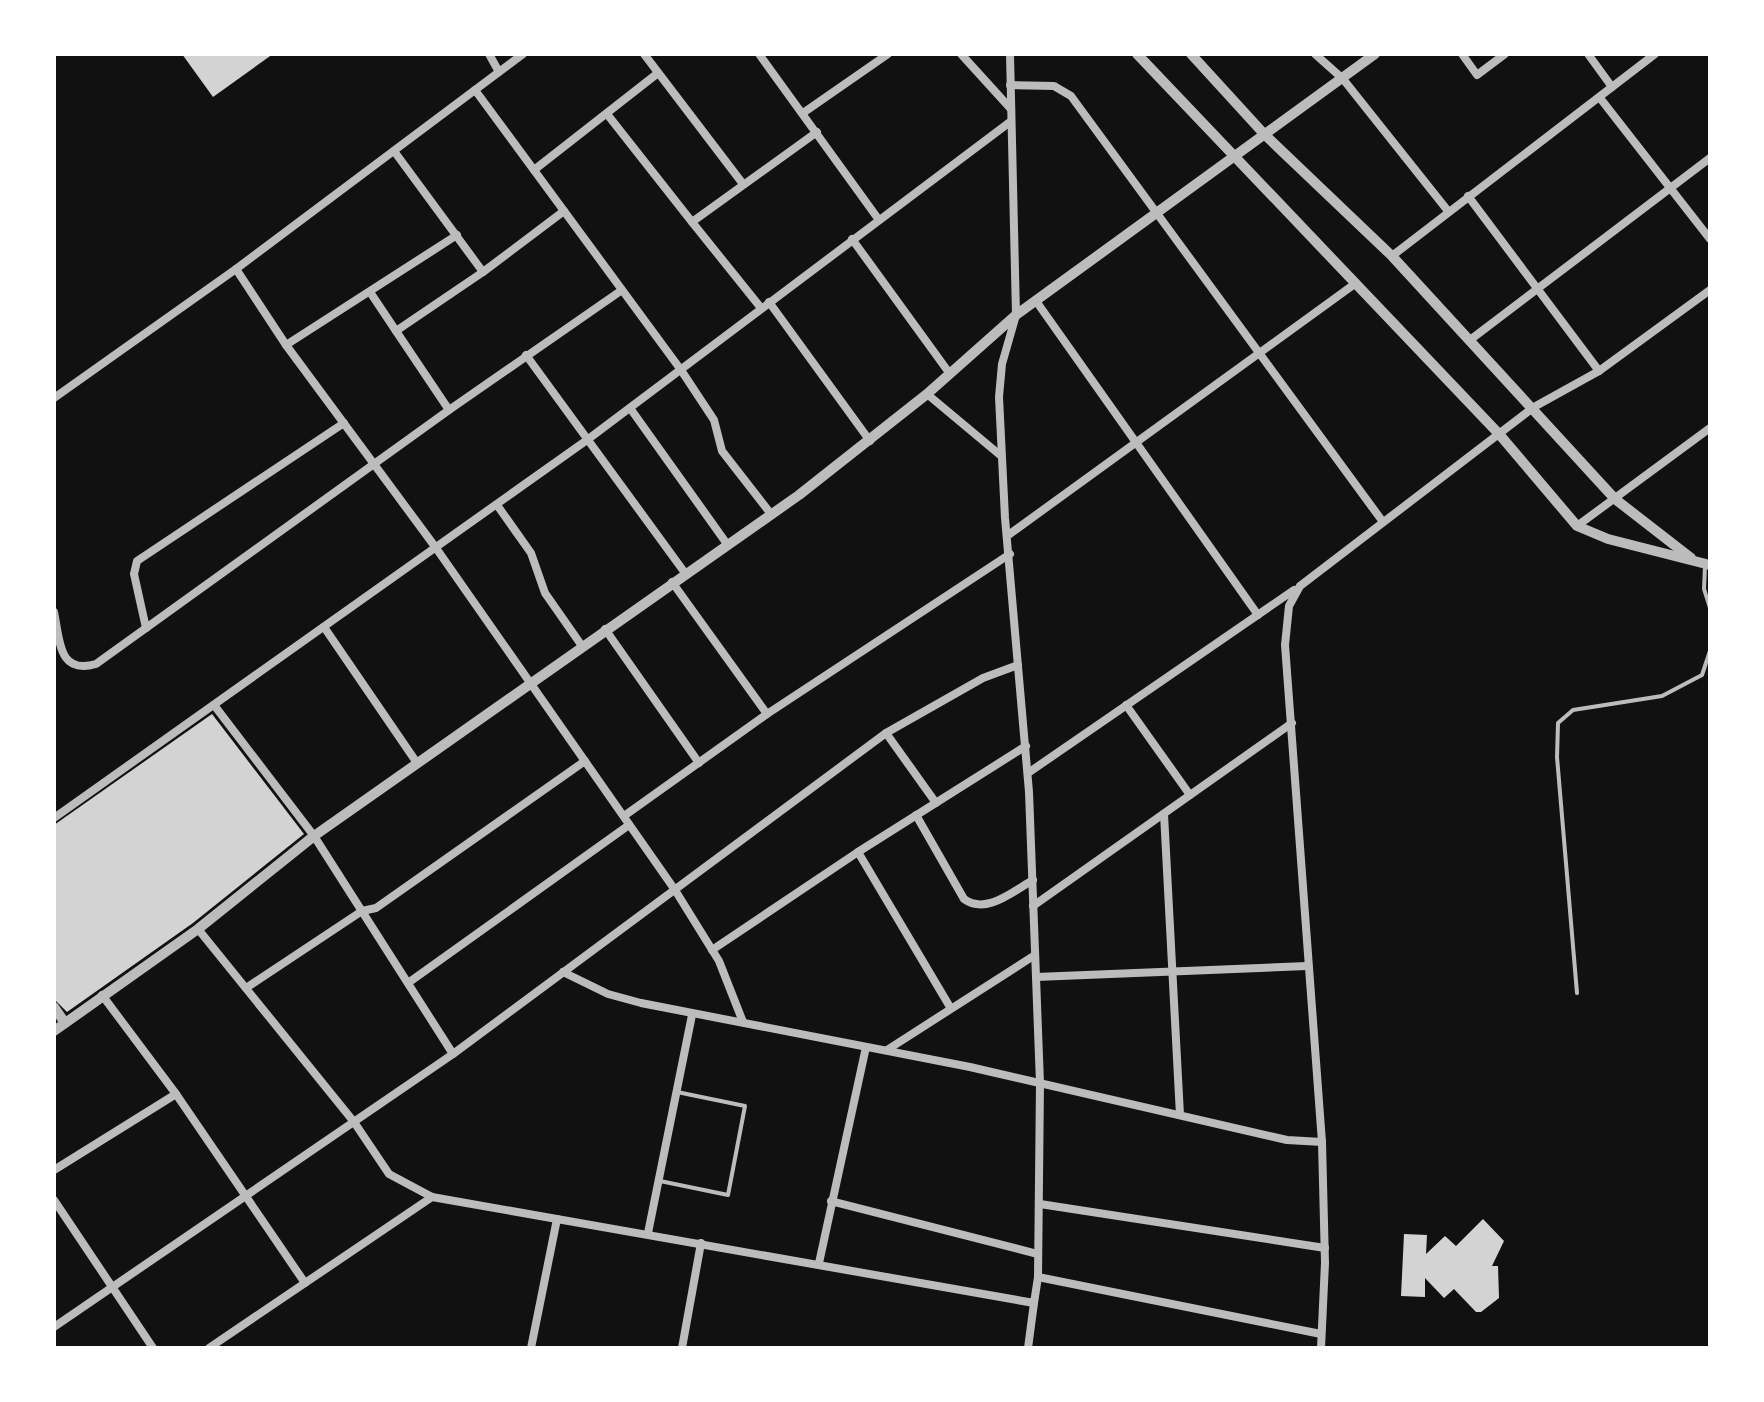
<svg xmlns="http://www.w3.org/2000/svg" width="1764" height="1402" viewBox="0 0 1764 1402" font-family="'DM Sans',sans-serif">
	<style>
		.building { fill: #d3d3d3 }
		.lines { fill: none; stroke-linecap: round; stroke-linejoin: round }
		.service { stroke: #bcbcbc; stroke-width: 4 }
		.minor { stroke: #bcbcbc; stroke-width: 8 }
		.tertiary { stroke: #bcbcbc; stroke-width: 10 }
	</style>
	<rect width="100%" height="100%" fill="#111"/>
	<g class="building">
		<polygon points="182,54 273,54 213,97"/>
		<polygon points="212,714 304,834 193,923 67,1012 54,999 54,825"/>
		<polygon points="1483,1219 1504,1241 1492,1266 1498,1266 1499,1298 1481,1312 1476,1312 1454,1289 1444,1298 1425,1278 1425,1297 1401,1296 1404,1234 1427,1235 1426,1254 1445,1236 1456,1246"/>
	</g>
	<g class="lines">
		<g class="service">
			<polyline points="1705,566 1704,589 1710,608"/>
			<polyline points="1577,993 1557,757 1558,723 1573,710 1662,696 1702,675 1710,651"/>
			<polyline points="660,1181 728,1195 745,1106 677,1092"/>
		</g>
		<g class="minor">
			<polyline points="489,54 499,72"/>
			<polyline points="523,54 236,269 286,345 436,548 675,890 719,961 743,1022"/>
			<polyline points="644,54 743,184"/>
			<polyline points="759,54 879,220"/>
			<polyline points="961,54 1011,109"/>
			<polyline points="1315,54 1343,79 1448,211"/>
			<polyline points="1462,54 1477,75 1505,54"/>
			<polyline points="1588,54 1612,87"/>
			<polyline points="1010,85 1054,86 1071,96 1383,522"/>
			<polyline points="475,90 681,370 714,420 722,451 771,514"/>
			<polyline points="1600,98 1710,239"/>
			<polyline points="803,113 888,54"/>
			<polyline points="607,114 692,222"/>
			<polyline points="394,151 483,272 564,211"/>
			<polyline points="534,170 658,73"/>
			<polyline points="1468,196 1599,371"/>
			<polyline points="852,239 950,374"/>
			<polyline points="1392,256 1655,54"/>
			<polyline points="370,292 396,331 483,272"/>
			<polyline points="1036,301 1258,615"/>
			<polyline points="769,302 870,441"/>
			<polyline points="761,308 692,222 817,132"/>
			<polyline points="1470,340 1710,158"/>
			<polyline points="286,345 457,235"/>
			<polyline points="526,355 685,573"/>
			<polyline points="927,394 1000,455"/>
			<polyline points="54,398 236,269"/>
			<polyline points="630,408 727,544"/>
			<polyline points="449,410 622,290"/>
			<polyline points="497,505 531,553 545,593 582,646"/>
			<polyline points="1577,526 1710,428"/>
			<polyline points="1007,536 1356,283"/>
			<polyline points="672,582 767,714"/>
			<path d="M54 612C60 640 58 675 96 664L449 410 396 331"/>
			<polyline points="324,627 417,763"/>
			<polyline points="146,628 134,574 137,561 344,423"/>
			<polyline points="605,629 699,763"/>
			<polyline points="214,705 314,836 453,1054"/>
			<polyline points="1126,705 1190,795"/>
			<polyline points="1028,773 1294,590"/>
			<polyline points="936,803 886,733 983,678 1018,665"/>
			<polyline points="1164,814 1180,1115"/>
			<path d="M916 815 964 899C986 915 1012 892 1033 880"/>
			<polyline points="624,816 767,714 1010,554"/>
			<polyline points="54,818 587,440 1010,122"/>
			<polyline points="1033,906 1292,723"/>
			<polyline points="198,929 354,1122 389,1174 432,1197 1034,1303 1038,1277 1040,1083 1029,792 1005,518 999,397 1002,364 1016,315 1010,54"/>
			<polyline points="712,950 858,852"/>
			<polyline points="563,972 608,994 641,1003 970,1067 1287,1140 1322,1142"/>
			<polyline points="1036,977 1307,966"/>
			<polyline points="408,983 629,825"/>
			<polyline points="246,988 362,911 376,908 585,761"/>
			<polyline points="102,995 176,1094 305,1283"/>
			<polyline points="950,1007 858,852 1026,746"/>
			<polyline points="887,1050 1035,955"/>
			<polyline points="54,1170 176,1094"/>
			<polyline points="54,1200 153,1348"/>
			<polyline points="831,1201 1038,1254"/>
			<polyline points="1040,1204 1325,1248"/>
			<polyline points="648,1233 692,1015"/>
			<polyline points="819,1263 866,1047"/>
			<polyline points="1038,1277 1321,1334"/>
			<polyline points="54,1327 453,1054 886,733"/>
			<polyline points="209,1348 432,1197"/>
			<polyline points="531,1348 557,1219"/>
			<polyline points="682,1348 701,1243"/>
			<polyline points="1028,1348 1034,1303"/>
			<polyline points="1321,1348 1325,1263 1322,1142 1285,645 1289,606 1300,586 1534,407 1599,371 1710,290"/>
		</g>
		<g class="tertiary">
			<polyline points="1137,54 1499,434 1577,526 1608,539 1710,565"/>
			<polyline points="1191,54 1265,135 1392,256 1615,499 1691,558"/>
			<polyline points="54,1007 65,1023"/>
			<polyline points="54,1031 198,929 314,836 799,495 927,394 1016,315 1375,54"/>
		</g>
	</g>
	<rect width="1764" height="1402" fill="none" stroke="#ffffff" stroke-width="112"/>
</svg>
